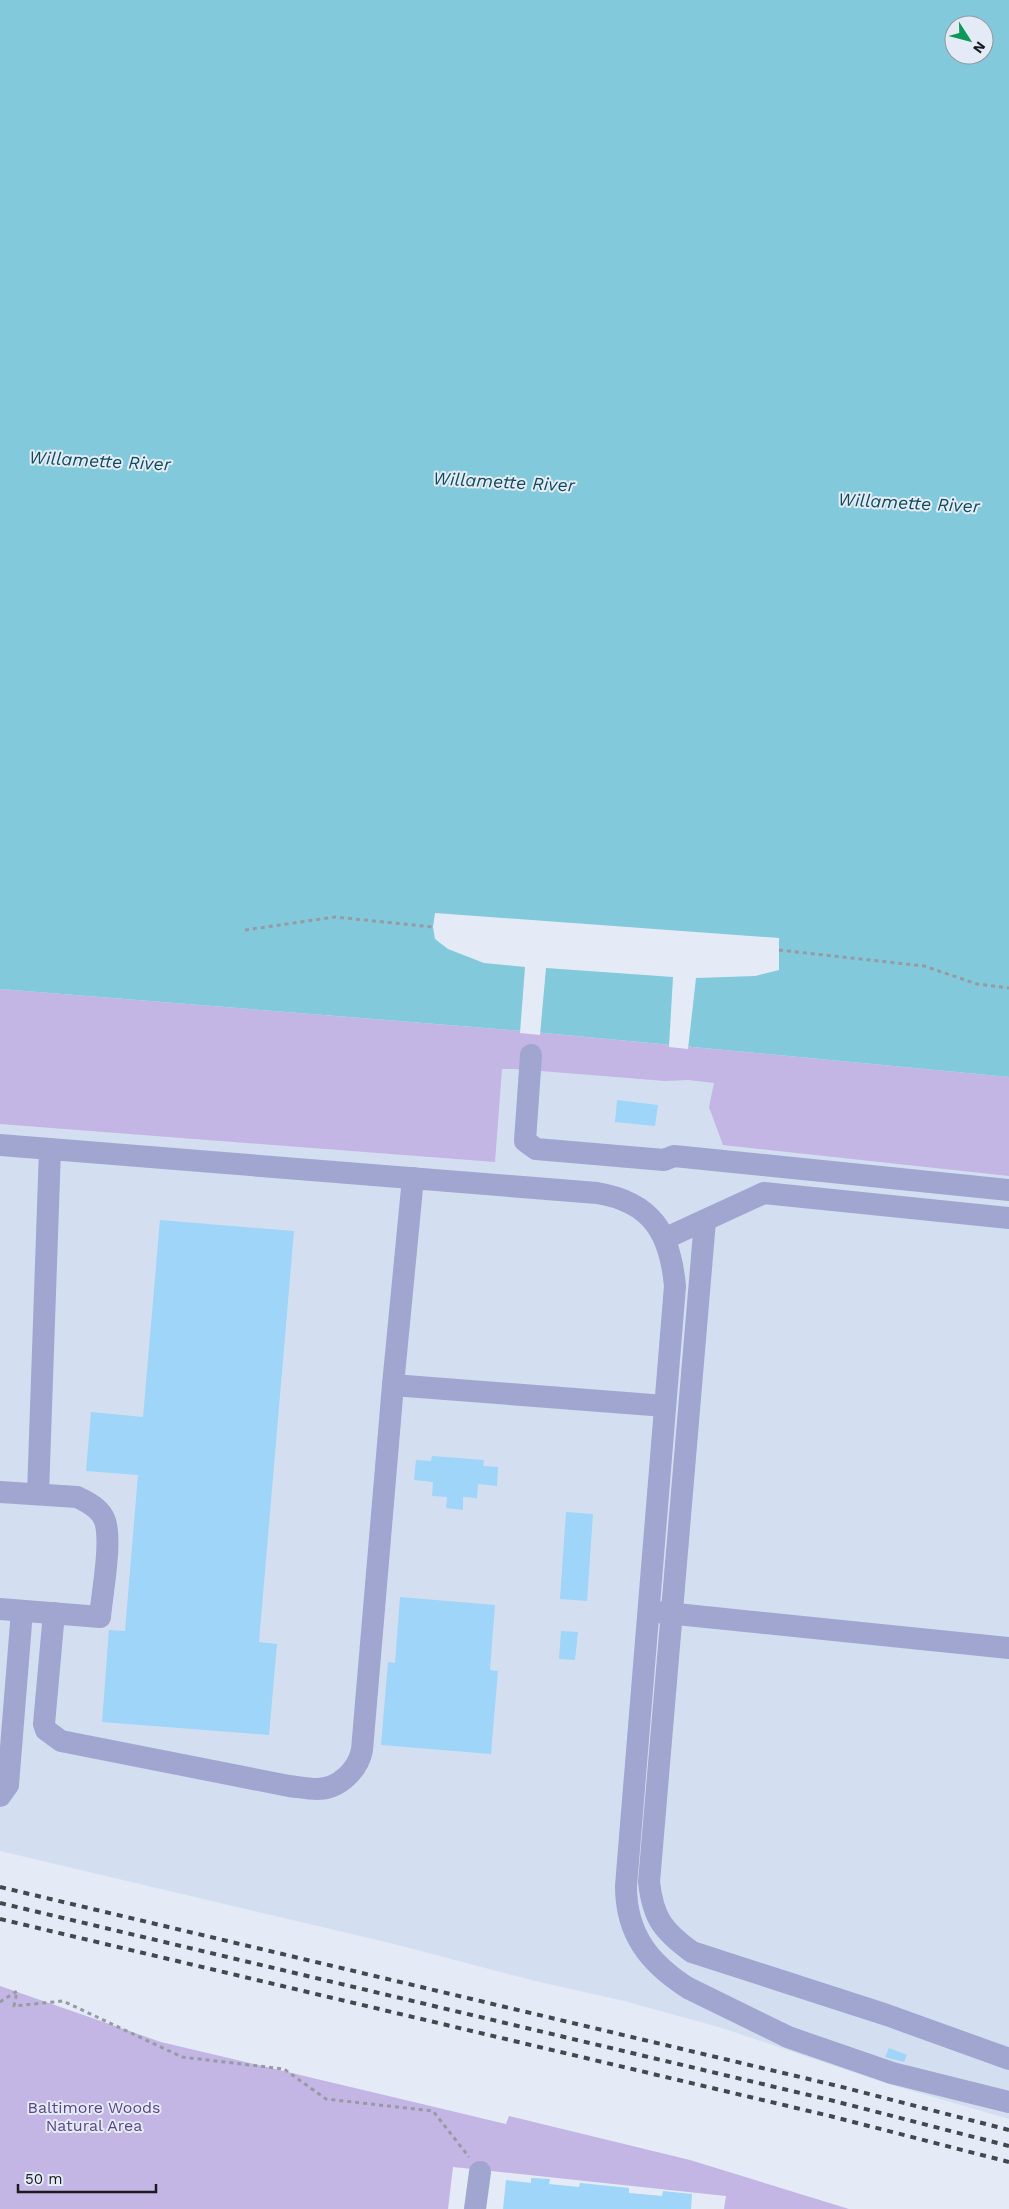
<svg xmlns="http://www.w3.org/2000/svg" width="1009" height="2209" viewBox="0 0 1009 2209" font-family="'Work Sans',sans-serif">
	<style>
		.built { fill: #d3dff0 }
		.green { fill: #c3b5e4 }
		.water { fill: #83c9dc; fill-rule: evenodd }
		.pier { fill: #e4ebf6 }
		.building { fill: #9ed5f8 }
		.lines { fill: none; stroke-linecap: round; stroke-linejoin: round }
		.path { stroke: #969ba3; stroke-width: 3; stroke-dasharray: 4 4; stroke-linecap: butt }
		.minor { stroke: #a0a6d0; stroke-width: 22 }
		.rail { stroke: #44474d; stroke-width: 4; stroke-dasharray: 6 6; stroke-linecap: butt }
		.labels { text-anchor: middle; stroke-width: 4; stroke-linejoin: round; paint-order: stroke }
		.park-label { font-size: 16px; fill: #5c4586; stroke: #e4ebf6 }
		.water-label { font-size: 18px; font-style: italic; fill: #0f4d5a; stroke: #e4ebf6 }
	</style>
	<rect width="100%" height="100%" fill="#e4ebf6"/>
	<polygon class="built" points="0,989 1009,1077 1009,2119 888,2084 722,2028 624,2001 535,1981 394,1944 0,1851"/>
	<g class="green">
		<polygon points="0,989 523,1031 1009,1077 1009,1176 723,1145 709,1107 714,1083 688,1080 665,1081 516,1069 502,1069 495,1162 0,1124"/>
		<polygon points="0,1986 161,2042 506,2124 509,2116 690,2160 849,2209 724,2209 726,2196 453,2167 448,2209 0,2209"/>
	</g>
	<path class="water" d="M0 0H1009V1077L523 1031 0 989ZM954 25H984V55H954Z"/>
	<polygon class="pier" points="435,913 779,938 779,970 755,976 696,978 688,1049 669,1047 673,977 546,968 540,1035 520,1033 525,967 484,963 448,949 435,939 433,927"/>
	<g class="building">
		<polygon points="617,1100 658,1105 655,1126 615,1122"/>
		<polygon points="160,1220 294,1231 259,1642 277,1644 269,1735 102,1722 109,1630 125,1631 138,1475 86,1471 91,1412 143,1417"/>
		<polygon points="432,1456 484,1460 483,1466 498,1467 497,1486 478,1484 477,1498 463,1497 463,1510 446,1508 447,1497 432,1496 433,1482 414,1480 416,1460 431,1461"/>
		<polygon points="566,1512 593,1514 587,1601 560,1599"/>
		<polygon points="400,1597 495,1605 490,1670 498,1671 491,1754 381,1745 388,1662 395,1663"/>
		<polygon points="561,1631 578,1632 575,1660 559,1659"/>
		<polygon points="889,2048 907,2055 904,2062 885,2057"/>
		<polygon points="531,2178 550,2179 549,2184 579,2187 580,2183 629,2188 629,2193 662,2196 663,2191 692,2194 691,2209 503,2209 506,2180 531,2183"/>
	</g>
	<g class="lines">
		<g class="path">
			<polyline points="245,930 335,917 433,927"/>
			<polyline points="779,950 924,966 977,984 1009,988"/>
			<polyline points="0,2002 17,1991 14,2006 63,2001 182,2057 284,2069 326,2099 433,2111 469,2157"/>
		</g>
		<g class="minor">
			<polyline points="531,1055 525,1141 536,1149 664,1160 674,1156 1009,1190"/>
			<path d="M0 1145 597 1193C652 1202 670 1233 675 1286L626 1886C626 1934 649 1963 688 1988L788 2037 892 2073 1009 2102"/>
			<path d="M705 1221 649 1882C653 1918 663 1931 692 1952L887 2015 1009 2059"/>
			<polyline points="666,1238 764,1193 1009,1218"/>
			<polyline points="393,1385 665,1406"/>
			<path d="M0 1492 77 1497C88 1502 101 1509 105 1521 112 1542 102 1594 100 1617L0 1609"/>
			<polyline points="38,1494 50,1149"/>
			<polyline points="657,1612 1009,1648"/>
			<path d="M54 1613 44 1724 46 1730 61 1741 289 1786C298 1787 308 1789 317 1789 339 1789 358 1770 362 1750L393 1385 413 1178"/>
			<polyline points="0,1796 8,1785 22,1611"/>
			<polyline points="475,2209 480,2172"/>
		</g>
		<g class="rail">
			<polyline points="0,1887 838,2086 1009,2130"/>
			<polyline points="0,1903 834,2101 1009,2146"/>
			<polyline points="0,1919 830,2116 1009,2162"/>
		</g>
	</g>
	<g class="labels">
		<g class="park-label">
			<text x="94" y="2113">Baltimore Woods<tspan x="94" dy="18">Natural Area</tspan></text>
		</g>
		<g class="water-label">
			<text transform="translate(100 461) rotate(3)" y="6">Willamette River</text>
			<text transform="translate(504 482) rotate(3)" y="6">Willamette River</text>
			<text transform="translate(909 503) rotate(3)" y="6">Willamette River</text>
		</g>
	</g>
	<g transform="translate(969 40) rotate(126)"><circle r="24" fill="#e4ebf6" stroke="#9398a0"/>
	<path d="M0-4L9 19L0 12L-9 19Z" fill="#0d9758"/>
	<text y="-8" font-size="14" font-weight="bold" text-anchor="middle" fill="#191b1f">N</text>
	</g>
	<path d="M18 2184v8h138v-8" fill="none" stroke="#191b1f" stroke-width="2.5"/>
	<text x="25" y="2184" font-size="15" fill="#191b1f" stroke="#e4ebf6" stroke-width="4" paint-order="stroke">50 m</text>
</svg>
